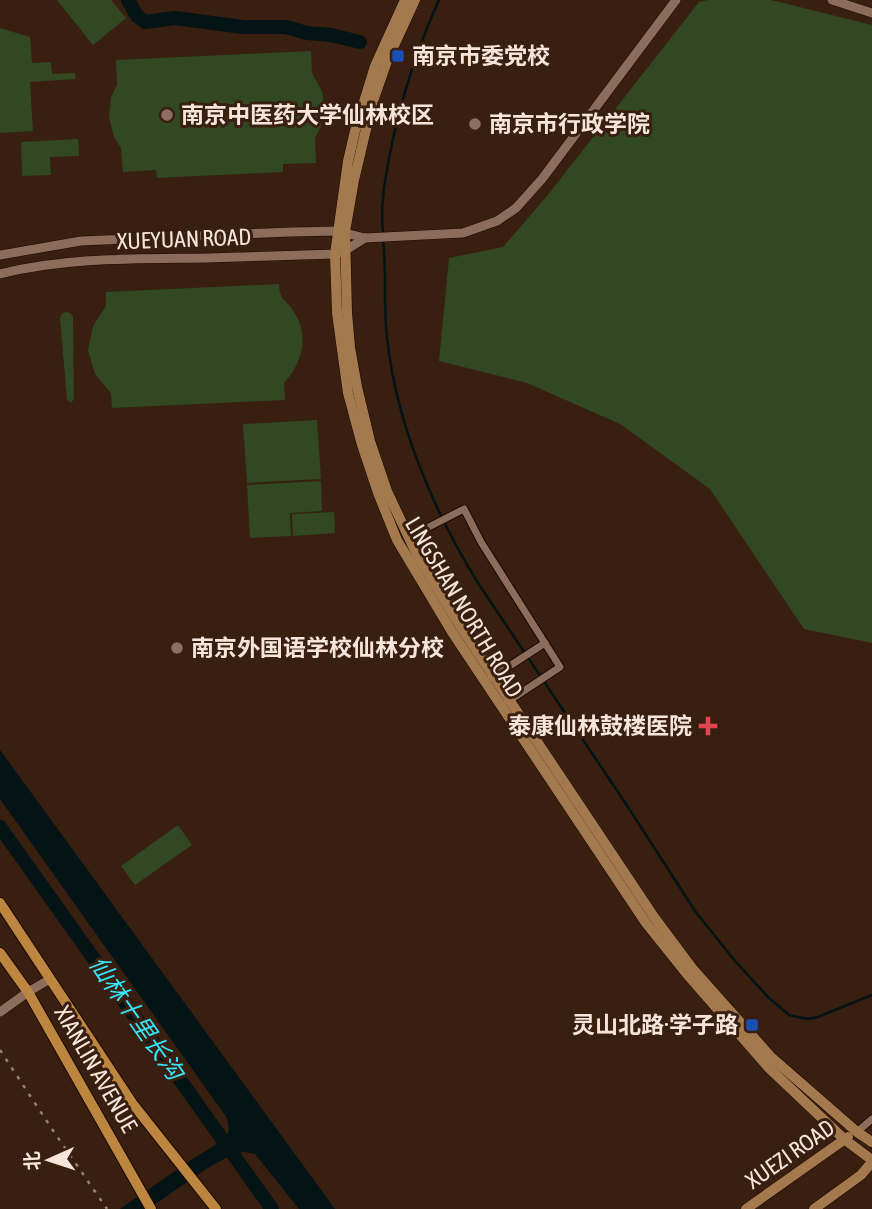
<svg xmlns="http://www.w3.org/2000/svg" width="872" height="1209" viewBox="0 0 872 1209" font-family="'Asap Condensed','Noto Sans SC',sans-serif">
	<style>
		.green { fill: #314823 }
		.water { fill: #041315 }
		.lines { fill: none; stroke-linecap: round; stroke-linejoin: round }
		.stream { stroke: #041315; stroke-width: 2.5 }
		.river { stroke: #041315; stroke-width: 14 }
		.minor-casing { stroke: #1e0800; stroke-width: 9 }
		.tertiary-casing { stroke: #1e0800; stroke-width: 10 }
		.secondary-casing { stroke: #1e0800; stroke-width: 11 }
		.primary-casing { stroke: #1e0800; stroke-width: 12 }
		.minor { stroke: #8c6d5c; stroke-width: 7 }
		.tertiary { stroke: #8c6d5c; stroke-width: 9 }
		.secondary { stroke: #a4794e; stroke-width: 10 }
		.primary { stroke: #bc8640; stroke-width: 10 }
		.rail { stroke: #978175; stroke-width: 2.5; stroke-dasharray: 3.5 7; stroke-linecap: butt }
		.transit-dot { fill: #1a4fb4; stroke: #381f10; stroke-width: 2.5 }
		.education-dot { fill: #8d6e63; stroke: #381f10; stroke-width: 2.5 }
		.health-dot { fill: #e0444e; stroke: #381f10; stroke-width: 2.5 }
		.labels { text-anchor: middle; stroke-width: 6; stroke-linejoin: round; paint-order: stroke }
		.poi-label { font-size: 23px; font-weight: bold; fill: #f7e5db; stroke: #381f10; text-anchor: start }
		.street-label { font-size: 23px; fill: #f7e5db; stroke: #381f10 }
		.water-label { font-size: 24px; font-style: italic; fill: #34e7fb; stroke: #381f10 }
	</style>
	<rect width="100%" height="100%" fill="#381f10"/>
	<g class="green">
		<polygon points="57,0 111,0 126,18 93,45"/>
		<polygon points="708,0 771,0 872,25 872,643 804,629 710,489 620,424 527,383 439,361 449,258 503,247 547,196 699,2"/>
		<polygon points="0,28 30,37 32,63 51,62 52,74 75,73 76,79 30,82 33,131 0,133"/>
		<polygon points="311,51 312,73 322,91 324,105 321,126 315,138 316,163 283,164 283,172 157,178 156,170 123,172 121,148 114,137 109,117 111,97 117,85 116,60"/>
		<polygon points="78,139 79,156 50,157 51,175 22,176 21,142"/>
		<path d="M279 284C280 303 285 297 294 312 309 335 303 363 284 383L285 400 112 408 111 393 95 374 88 350 93 326 106 306V292Z"/>
		<polygon points="66,312 70,313 73,317 74,399 71,403 67,400 60,318 62,314"/>
		<polygon points="317,420 321,479 247,483 243,424"/>
		<polygon points="321,481 322,511 290,513 291,536 250,538 247,485"/>
		<polygon points="334,512 335,533 293,536 292,514"/>
		<polygon points="178,825 192,845 135,885 121,866"/>
	</g>
	<polygon class="water" points="0,750 335,1209 299,1209 255,1154 245,1152 235,1153 206,1169 148,1209 120,1209 191,1160 225,1139 229,1130 227,1118 0,799"/>
	<g class="lines">
		<g class="stream">
			<path d="M383 233C380 206 385 180 390 153 401 98 416 51 439 0"/>
			<path d="M383 240C387 272 383 304 387 337 396 423 433 510 478 583L628 807 695 911 735 961 769 998 789 1015 808 1019 818 1017 872 995"/>
		</g>
		<g class="river">
			<polyline points="128,0 137,16 145,22 175,18 243,27 286,27 307,33 331,35 360,42"/>
			<polyline points="0,827 272,1209"/>
		</g>
		<g class="minor-casing">
			<g id="minor">
				<polyline points="408,535 421,531 464,509 481,542 560,667 507,702"/>
				<polyline points="491,678 545,643"/>
				<polyline points="857,1132 872,1119"/>
			</g>
		</g>
		<g class="tertiary-casing">
			<g id="tertiary">
				<polyline points="832,0 872,13"/>
				<polyline points="0,255 81,241 291,232 337,231 365,238 463,233 497,221 516,208 542,179 676,0"/>
				<path d="M0 274C67 257 138 259 207 258 250 257 292 255 335 254L346 250 365 238"/>
				<polyline points="0,1012 28,992 50,979"/>
			</g>
		</g>
		<g class="secondary-casing">
			<g id="secondary">
				<polyline points="405,0 375,66 355,131 348,161 335,254 337,313 348,393 362,445 378,493 397,540 452,632 646,923 686,973 768,1067 844,1139 872,1160"/>
				<polyline points="415,0 387,61 372,104 354,180 345,232 347,313 350,347 357,387 370,441 387,491 417,555 460,626 654,917 692,968 771,1057 857,1132 872,1142"/>
				<polyline points="746,1209 848,1137"/>
				<polyline points="814,1209 861,1175 872,1162"/>
			</g>
		</g>
		<g class="primary-casing">
			<g id="primary">
				<polyline points="0,903 132,1103 216,1209"/>
				<polyline points="0,953 28,992 151,1209"/>
			</g>
		</g>
		<use href="#minor" class="minor"/>
		<use href="#tertiary" class="tertiary"/>
		<use href="#secondary" class="secondary"/>
		<use href="#primary" class="primary"/>
		<polyline class="rail" points="0,1050 52,1129 107,1209"/>
	</g>
	<g class="transit-dot">
		<rect x="391" y="49" width="14" height="14" rx="3.5"/>
		<rect x="745" y="1018" width="14" height="14" rx="3.5"/>
	</g>
	<g class="education-dot">
		<circle cx="167" cy="115" r="7"/>
		<circle cx="475" cy="124" r="7"/>
		<circle cx="177" cy="648" r="7"/>
	</g>
	<path class="health-dot" d="M704.5 715.5h7v7h7v7h-7v7h-7v-7h-7v-7h7z"/>
	<g class="labels">
		<g class="poi-label">
			<text x="412" y="64">南京市委党校</text>
			<text x="181" y="123">南京中医药大学仙林校区</text>
			<text x="489" y="132">南京市行政学院</text>
			<text x="191" y="656">南京外国语学校仙林分校</text>
			<text x="692" y="734" text-anchor="end">泰康仙林鼓楼医院</text>
			<text x="738" y="1033" text-anchor="end">灵山北路·学子路</text>
		</g>
		<g class="street-label">
			<text transform="translate(184 239) rotate(-2)" y="8">XUEYUAN ROAD</text>
			<text transform="translate(464 607) rotate(59)" y="8">LINGSHAN NORTH ROAD</text>
			<text transform="translate(96 1069) rotate(60)" y="8">XIANLIN AVENUE</text>
			<text transform="translate(790 1154) rotate(-35)" y="8">XUEZI ROAD</text>
		</g>
		<g class="water-label">
			<text transform="translate(136 1018) rotate(55)" y="8">仙林十里长沟</text>
		</g>
	</g>
	<g transform="translate(49 1160) rotate(267)" stroke="#381f10" stroke-width="5" paint-order="stroke">
	<path d="M0-5L12 26L0 18L-12 26Z" fill="#f7e5db"/>
	<text y="-10" font-size="19" font-weight="bold" text-anchor="middle" fill="#f7e5db">北</text>
	</g>
</svg>
